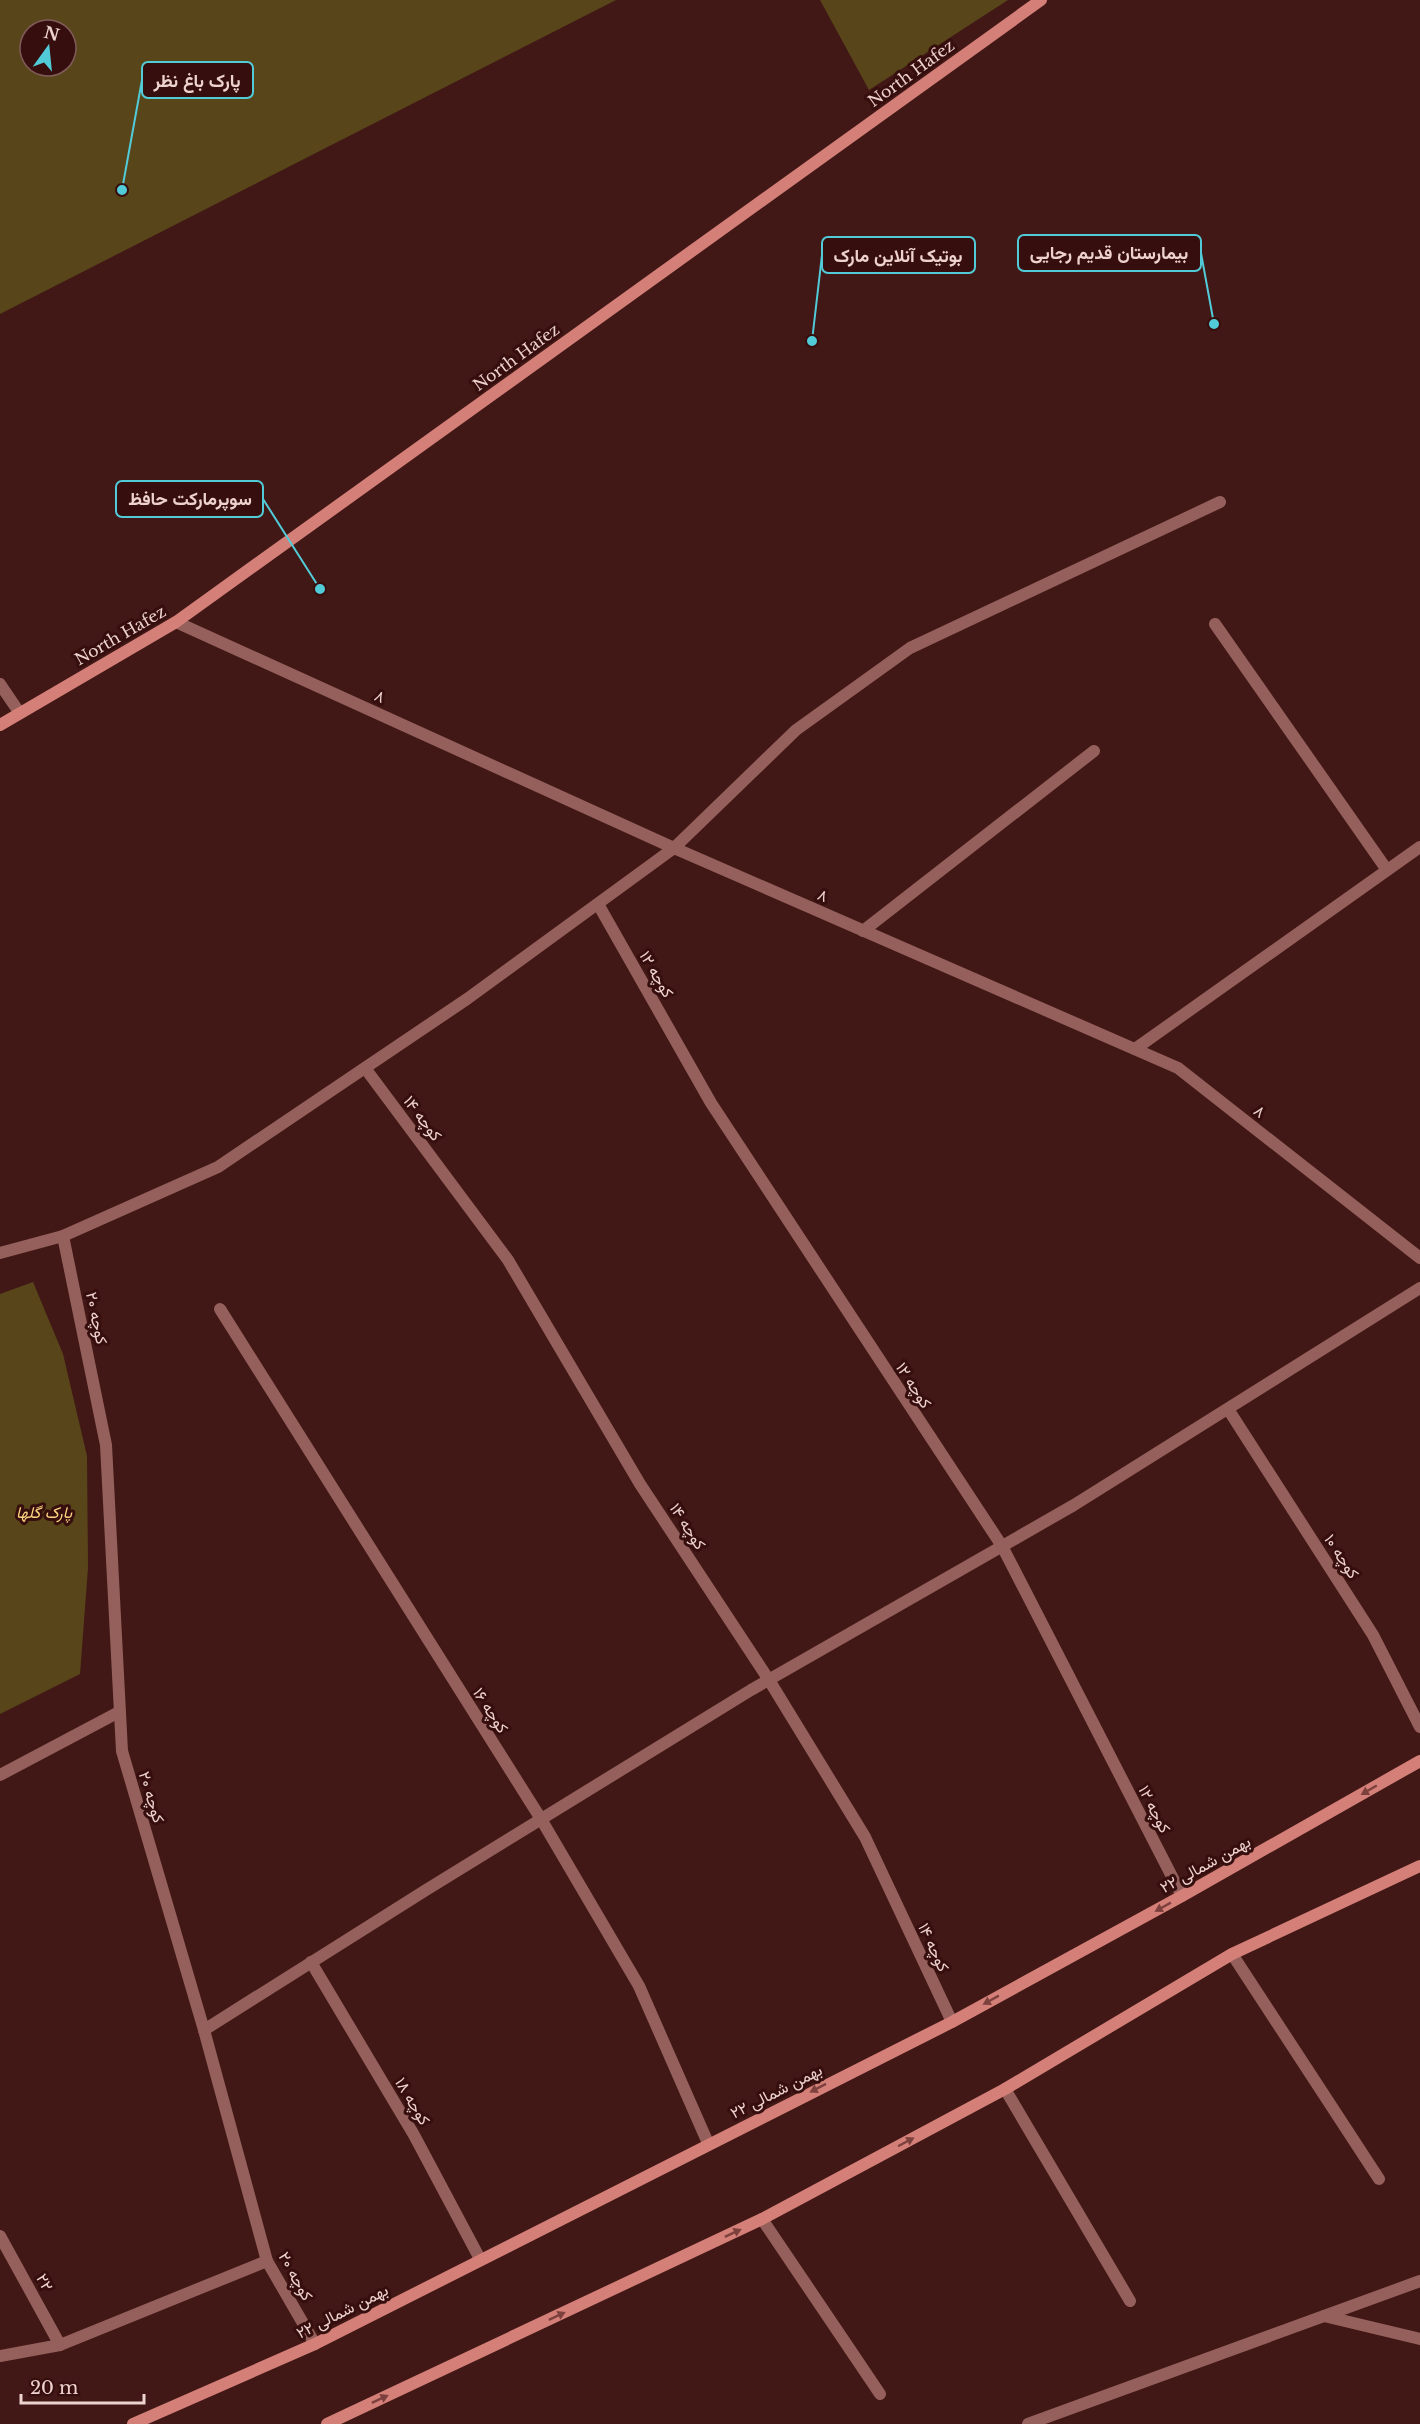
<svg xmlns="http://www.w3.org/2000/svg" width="1420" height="2424" viewBox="0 0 1420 2424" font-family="'Libre Baskerville',Vazirmatn,serif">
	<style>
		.green { fill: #58451a; fill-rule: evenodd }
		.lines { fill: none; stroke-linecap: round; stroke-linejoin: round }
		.minor { stroke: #95605b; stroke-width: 12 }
		.secondary { stroke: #d47f78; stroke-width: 12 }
		.oneway { fill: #7d413d }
		.labels { text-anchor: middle; stroke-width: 6; stroke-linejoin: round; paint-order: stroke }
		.street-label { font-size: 16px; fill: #eed2cf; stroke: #360e0d }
		.park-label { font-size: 16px; font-style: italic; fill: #fbd480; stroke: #360e0d }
		.leader { fill: none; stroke: #52cbd8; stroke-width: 2 }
		.callout-dot { fill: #52cbd8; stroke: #360e0d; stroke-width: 2 }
		.callout { fill: #360e0d; stroke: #52cbd8; stroke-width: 2 }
		.callout-label { font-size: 18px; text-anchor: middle; font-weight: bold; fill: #eed2cf }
	</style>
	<rect width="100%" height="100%" fill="#411816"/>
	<g class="green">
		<path d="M0 0H616L0 314ZM30 30H66V66H30Z"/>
		<polygon points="820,0 1008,0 869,90"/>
		<polygon points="33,1282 63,1354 87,1456 88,1568 80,1674 0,1714 0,1294"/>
	</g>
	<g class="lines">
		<g class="minor">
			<polyline points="176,622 674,848 1178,1068 1420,1258"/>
			<polyline points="1215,624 1387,870"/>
			<polyline points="0,684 19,712"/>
			<polyline points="598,904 711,1103 1002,1546 1182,1896"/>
			<polyline points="863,931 1094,751"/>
			<polyline points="1135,1049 1420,847"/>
			<polyline points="365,1068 508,1260 640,1484 769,1680 865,1837 952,2022"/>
			<polyline points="63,1236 106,1445 122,1751 204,2030 267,2261 315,2344"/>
			<polyline points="0,1253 63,1236 218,1167 467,999 674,848 796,730 910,648 1220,502"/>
			<polyline points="220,1309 541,1819 639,1986 708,2143"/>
			<polyline points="1228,1409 1373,1635 1420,1727"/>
			<polyline points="0,1775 119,1712"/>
			<polyline points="1232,1954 1379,2179"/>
			<polyline points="311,1962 414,2135 480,2259"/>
			<polyline points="204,2030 426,1890 751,1690 1074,1505 1420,1288"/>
			<polyline points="1005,2089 1130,2301"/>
			<polyline points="762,2219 880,2394"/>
			<polyline points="0,2236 60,2345"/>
			<polyline points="1324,2316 1420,2339"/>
			<polyline points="0,2356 60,2345 267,2261"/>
			<polyline points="1028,2424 1420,2281"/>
		</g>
		<g class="secondary">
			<polyline points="0,725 176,622 1041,0"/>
			<polyline points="133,2424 315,2344 952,2022 1182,1896 1420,1761"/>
			<polyline points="327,2424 762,2219 1005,2089 1232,1954 1420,1866"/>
		</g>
	</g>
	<defs><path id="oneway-solid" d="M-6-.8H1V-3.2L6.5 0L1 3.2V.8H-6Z" transform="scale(1.5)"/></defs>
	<g class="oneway">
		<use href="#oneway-solid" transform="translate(1369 1790) rotate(150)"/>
		<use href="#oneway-solid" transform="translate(1163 1907) rotate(151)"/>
		<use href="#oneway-solid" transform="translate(991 2000) rotate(151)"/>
		<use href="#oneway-solid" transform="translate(818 2088) rotate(153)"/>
		<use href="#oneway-solid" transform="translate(906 2142) rotate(-28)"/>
		<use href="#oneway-solid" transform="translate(733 2233) rotate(-25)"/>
		<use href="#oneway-solid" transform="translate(557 2316) rotate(-25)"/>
		<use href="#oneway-solid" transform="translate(380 2399) rotate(-25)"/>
	</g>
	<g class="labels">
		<g class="street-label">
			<text transform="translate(911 73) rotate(-36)" y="6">North Hafez</text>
			<text transform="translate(516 357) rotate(-36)" y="6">North Hafez</text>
			<text transform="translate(120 635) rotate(-30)" y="6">North Hafez</text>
			<text transform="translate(380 696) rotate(24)" y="6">۸</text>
			<text transform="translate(823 895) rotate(23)" y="6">۸</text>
			<text transform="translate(657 974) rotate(60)" y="6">کوچه ۱۲</text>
			<text transform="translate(1260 1111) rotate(38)" y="6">۸</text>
			<text transform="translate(423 1118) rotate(53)" y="6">کوچه ۱۴</text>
			<text transform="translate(97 1318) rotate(78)" y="6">کوچه ۲۰</text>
			<text transform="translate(914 1385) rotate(57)" y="6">کوچه ۱۲</text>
			<text transform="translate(688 1526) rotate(57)" y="6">کوچه ۱۴</text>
			<text transform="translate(1342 1556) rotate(57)" y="6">کوچه ۱۰</text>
			<text transform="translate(491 1710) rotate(57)" y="6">کوچه ۱۶</text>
			<text transform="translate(152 1797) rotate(73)" y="6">کوچه ۲۰</text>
			<text transform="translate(1155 1809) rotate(63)" y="6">کوچه ۱۲</text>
			<text transform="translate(1205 1864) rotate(-29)" y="6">۲۲ بهمن شمالی</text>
			<text transform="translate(934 1947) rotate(65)" y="6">کوچه ۱۴</text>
			<text transform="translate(776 2091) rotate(-27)" y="6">۲۲ بهمن شمالی</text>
			<text transform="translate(413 2101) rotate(59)" y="6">کوچه ۱۸</text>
			<text transform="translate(296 2276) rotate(61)" y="6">کوچه ۲۰</text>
			<text transform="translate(45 2282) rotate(61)" y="6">۲۲</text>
			<text transform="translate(342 2311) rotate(-27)" y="6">۲۲ بهمن شمالی</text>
		</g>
		<g class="park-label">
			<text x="44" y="1518">پارک گلها</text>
		</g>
	</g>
	<path class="leader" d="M122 190L142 80M1214 324L1201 253M812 341L822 255M320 589L263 499"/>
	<g class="callout-dot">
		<circle cx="122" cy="190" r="6"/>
		<circle cx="1214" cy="324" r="6"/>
		<circle cx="812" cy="341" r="6"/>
		<circle cx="320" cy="589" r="6"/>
	</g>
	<g class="callout">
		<rect x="142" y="62" width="111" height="36" rx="6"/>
		<rect x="1018" y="235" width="183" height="36" rx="6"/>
		<rect x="822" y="237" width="153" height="36" rx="6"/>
		<rect x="116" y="481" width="147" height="36" rx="6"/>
	</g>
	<g class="callout-label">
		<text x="197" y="87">پارک باغ نظر</text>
		<text x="1109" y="259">بیمارستان قدیم رجایی</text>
		<text x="898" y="262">بوتیک آنلاین مارک</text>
		<text x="190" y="505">سوپرمارکت حافظ</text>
	</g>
	<g transform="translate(48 48) rotate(15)"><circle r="28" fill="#360e0d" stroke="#805c5b" stroke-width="1.5"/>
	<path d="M0-4.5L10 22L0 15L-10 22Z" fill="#52cbd8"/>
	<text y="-9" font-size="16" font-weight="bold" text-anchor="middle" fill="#eed2cf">N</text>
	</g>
	<path d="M21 2394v9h123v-9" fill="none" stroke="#eed2cf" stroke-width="3"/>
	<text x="30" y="2394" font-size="18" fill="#eed2cf" stroke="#360e0d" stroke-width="4.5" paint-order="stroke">20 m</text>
</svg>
